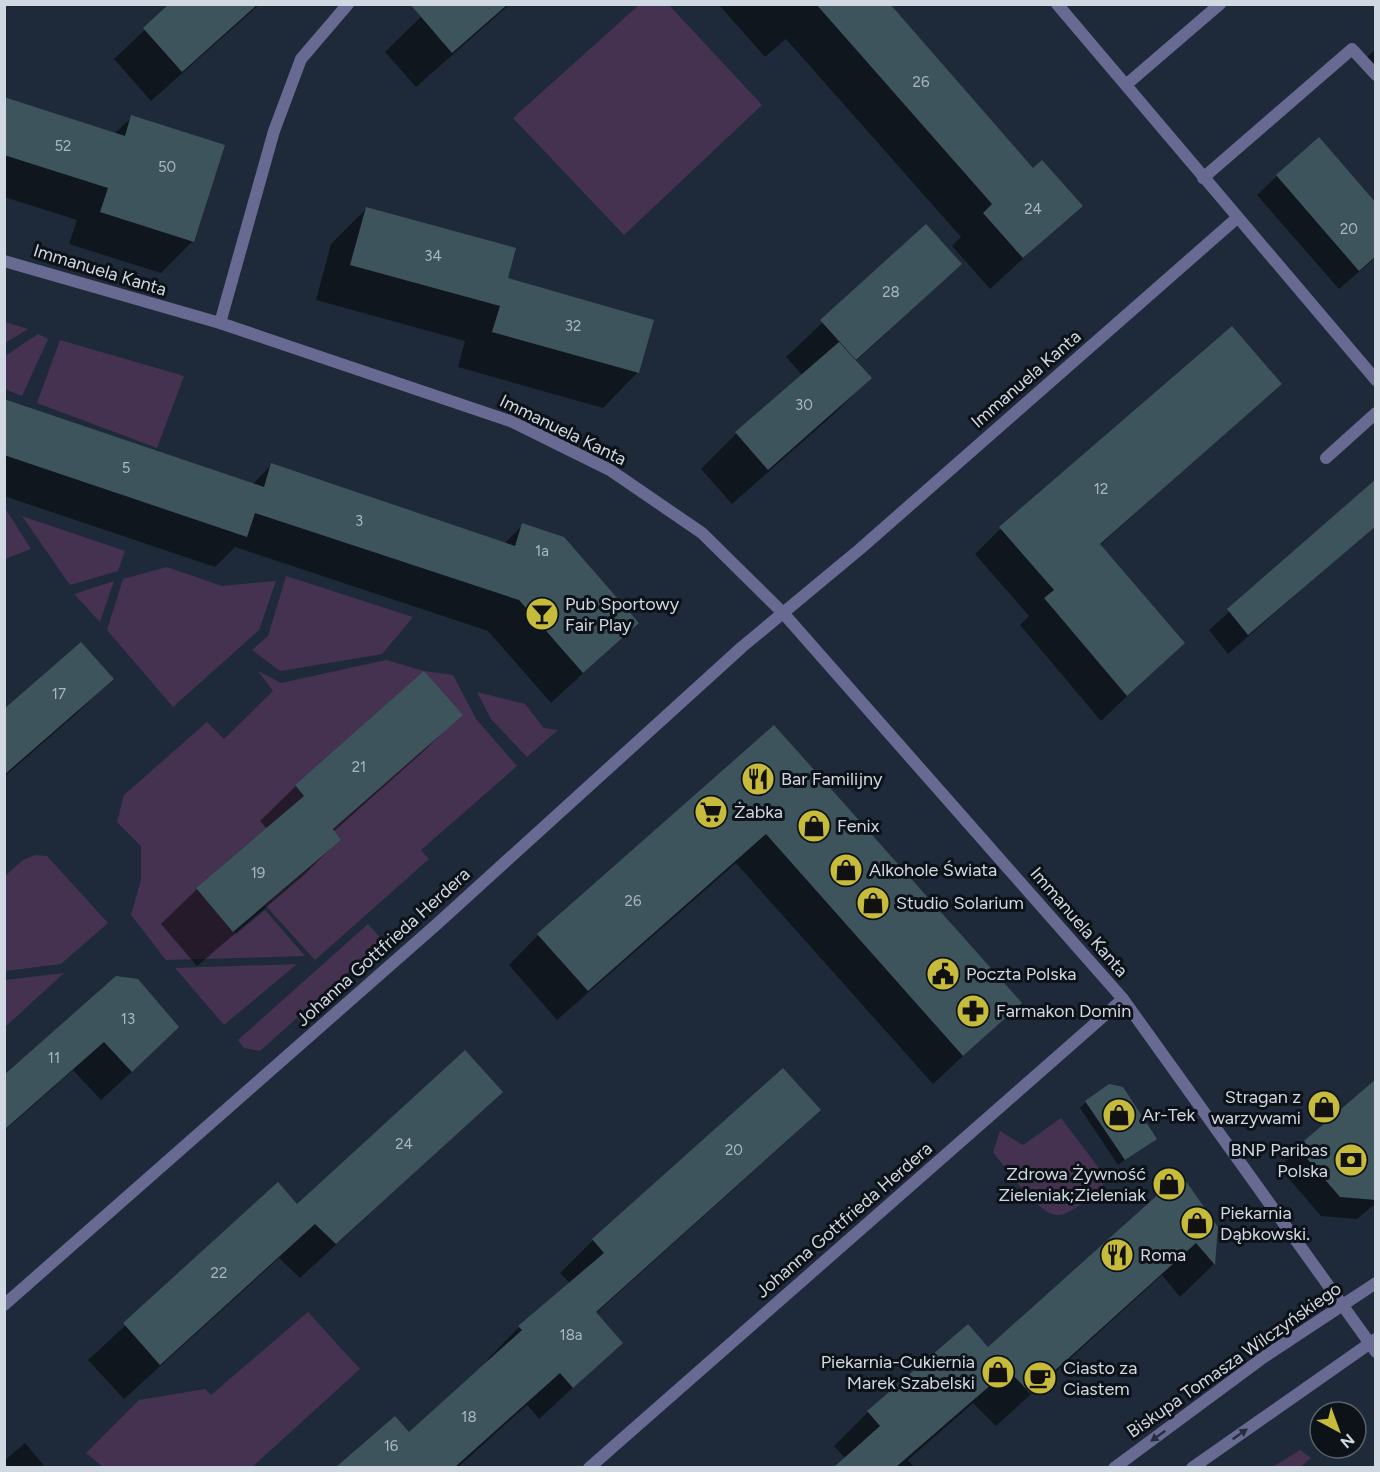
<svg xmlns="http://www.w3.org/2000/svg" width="1380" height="1472" viewBox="0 0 1380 1472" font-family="Figtree,sans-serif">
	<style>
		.green { fill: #453250 }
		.shadow { fill: #0007 }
		.building { fill: #3d545c }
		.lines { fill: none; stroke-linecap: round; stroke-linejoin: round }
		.minor { stroke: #696a92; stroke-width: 12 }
		.tertiary { stroke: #696a92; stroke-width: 12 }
		.oneway { fill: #292c3d }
		.labels { text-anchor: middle; stroke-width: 6; stroke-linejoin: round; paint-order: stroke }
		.number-label { font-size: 15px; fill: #abb7c0 }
		.street-label { font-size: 18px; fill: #d0d8e1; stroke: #0d1219 }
		.poi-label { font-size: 18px; fill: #d0d8e1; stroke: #0d1219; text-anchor: start }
	</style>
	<rect width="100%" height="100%" fill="#1e2a39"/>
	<g class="green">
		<polygon points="639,5 669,5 762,105 624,235 513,118"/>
		<polygon points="5,322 28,329 5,343"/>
		<polygon points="38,334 48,339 22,396 5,389 5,356"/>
		<polygon points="60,340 184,376 157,448 37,403"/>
		<polygon points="5,508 31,549 5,559"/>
		<polygon points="22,516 125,551 118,571 70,585"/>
		<polygon points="167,567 222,586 276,581 259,630 173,707 107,630 123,579"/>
		<polygon points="286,576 413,617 382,654 280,671 252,650 268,636"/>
		<polygon points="114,581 100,622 74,594"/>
		<polygon points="386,660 424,671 453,675 476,719 517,766 421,850 429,859 315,960 265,905 341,840 333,829 462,715 424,672 295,785 304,796 196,888 236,934 265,910 305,956 166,960 131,915 141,880 141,846 117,822 124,795 207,722 224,739 273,691 258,671 281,683"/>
		<polygon points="477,692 525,704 544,728 558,730 527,757 491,719"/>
		<polygon points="35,855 47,856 108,923 61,964 5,971 5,876 23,860"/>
		<polygon points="368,924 383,941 260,1051 244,1048 238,1040"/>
		<polygon points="297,964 224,1025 175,968"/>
		<polygon points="64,973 5,1027 5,980"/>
		<path d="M1061 1118 1108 1180C1095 1191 1076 1213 1059 1215 1040 1218 1005 1167 993 1152L1000 1131 1023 1145Z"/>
		<polygon points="308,1312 360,1369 252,1467 103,1467 86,1453 139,1400 205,1389 211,1395"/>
		<polygon points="1300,1450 1311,1458 1300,1467 1273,1467"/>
	</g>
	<g class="shadow">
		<polygon points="172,4 260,4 151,101 114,59"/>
		<polygon points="434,4 510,4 416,87 385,52"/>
		<polygon points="718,4 888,4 1033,170 1080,206 990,289 952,246 961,237 786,39 765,57"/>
		<polygon points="1376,49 1376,72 1364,60"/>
		<polygon points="4,99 114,134 132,117 193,241 161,273 69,244 77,220 4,197"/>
		<polygon points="1277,176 1376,205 1376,257 1339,289 1257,195"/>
		<polygon points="367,208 506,279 638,372 603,408 458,367 465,341 316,300 331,244"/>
		<polygon points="926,226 960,264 855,362 870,378 834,414 732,504 701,469 736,434 803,376 786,357"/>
		<polygon points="1231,328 1279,384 1099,546 1183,643 1101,721 1020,625 1029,616 975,554 1000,529"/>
		<polygon points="4,401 252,485 271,465 504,544 523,525 637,623 551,703 488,631 235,547 215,567 4,496"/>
		<polygon points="1376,481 1376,524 1228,654 1209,630"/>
		<polygon points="424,673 460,715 425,750 333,832 339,840 304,875 197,966 161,924 197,889 267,829 260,821 296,786"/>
		<polygon points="112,679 76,714 4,777 4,711"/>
		<polygon points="774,727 1020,1003 933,1084 736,863 557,1020 509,965 538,935"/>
		<polygon points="116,977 148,1057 101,1100 73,1070 4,1131 4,1076"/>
		<polygon points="1376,1081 1376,1203 1357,1219 1321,1216 1279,1167"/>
		<polygon points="501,1092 300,1278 279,1258 124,1399 88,1360 278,1185 297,1206"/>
		<polygon points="1086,1102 1155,1139 1118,1165 1080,1108"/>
		<polygon points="819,1110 786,1142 595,1314 621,1343 539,1419 527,1405 457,1468 338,1468 395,1418 409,1434 489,1362 487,1360 519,1327 571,1284 560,1273 593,1240"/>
		<polygon points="1216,1228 1214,1264 1180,1297 1162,1275 996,1426 973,1403 908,1460 915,1468 836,1468 846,1459 834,1446 868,1412"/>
		<polygon points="25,1443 46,1468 4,1468 4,1461"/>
	</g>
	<g class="building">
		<polygon points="169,4 258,4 182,72 143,28"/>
		<polygon points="410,4 508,4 452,53"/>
		<polygon points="816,4 890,4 1033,168 1042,160 1083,206 1023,258 983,213 992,204"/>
		<polygon points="4,97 125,136 131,115 225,145 194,242 100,212 108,188 4,155"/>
		<polygon points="1319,137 1376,203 1376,256 1359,271 1276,175"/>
		<polygon points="366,207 516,248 508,278 654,320 639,373 492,332 500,306 350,265"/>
		<polygon points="926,224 962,264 856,360 820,320"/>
		<polygon points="1232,326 1282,384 1100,544 1185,643 1127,696 1044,598 1054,590 999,527"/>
		<polygon points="839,342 872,378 768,470 735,432"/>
		<polygon points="4,399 264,487 271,463 515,546 522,523 564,537 639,623 583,673 519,600 255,513 247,537 4,455"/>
		<polygon points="1376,479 1376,526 1248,635 1227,609"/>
		<polygon points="81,642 114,679 4,775 4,709"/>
		<polygon points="424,671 463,715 333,829 341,840 233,932 196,888 304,796 295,785"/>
		<polygon points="774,725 1022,1003 963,1056 766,834 588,991 537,934"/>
		<polygon points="116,976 138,979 179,1027 132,1072 104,1042 4,1130 4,1075"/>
		<polygon points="465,1050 503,1092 336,1244 315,1224 160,1365 123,1323 278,1182 297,1204"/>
		<polygon points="783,1068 821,1110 596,1312 623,1343 573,1388 560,1373 455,1467 336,1467 395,1416 409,1432 522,1330 518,1326 604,1253 592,1239"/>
		<polygon points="1376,1079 1376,1200 1340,1197 1297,1147"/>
		<polygon points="1109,1084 1123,1087 1157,1139 1125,1160 1085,1101"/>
		<polygon points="1181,1174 1218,1227 1215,1265 1196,1243 1030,1393 1008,1370 896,1467 834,1467 880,1426 867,1411 968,1324 988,1347"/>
	</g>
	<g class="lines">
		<g class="minor">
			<polyline points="1057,4 1376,380"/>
			<polyline points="1127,84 1220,4"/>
			<polyline points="1203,178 1352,49 1376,75"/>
			<polyline points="4,261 220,323 513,422 610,470 702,533 784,614 1123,999 1376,1352"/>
			<polyline points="220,323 274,131 301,59 348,4"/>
			<polyline points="1326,458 1376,413"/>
			<polyline points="4,1305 437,924 742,647 860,549 1237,218"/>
			<polyline points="589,1468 1123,999"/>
		</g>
		<g class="tertiary">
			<polyline points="1114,1468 1264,1357 1376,1283"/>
			<polyline points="1192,1468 1376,1339"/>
		</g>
	</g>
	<defs><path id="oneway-solid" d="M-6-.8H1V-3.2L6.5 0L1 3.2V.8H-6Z" transform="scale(1.5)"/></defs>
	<g class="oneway">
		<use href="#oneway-solid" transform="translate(1240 1434) rotate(-35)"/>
		<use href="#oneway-solid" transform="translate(1158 1436) rotate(144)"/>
	</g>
	<defs>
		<g id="bar-disc" transform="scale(1.725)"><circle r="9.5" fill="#c7bb3c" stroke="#0d1219"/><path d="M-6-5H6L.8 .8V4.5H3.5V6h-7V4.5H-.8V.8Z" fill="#111"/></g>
		<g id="restaurant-disc" transform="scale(1.725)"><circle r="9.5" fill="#c7bb3c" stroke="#0d1219"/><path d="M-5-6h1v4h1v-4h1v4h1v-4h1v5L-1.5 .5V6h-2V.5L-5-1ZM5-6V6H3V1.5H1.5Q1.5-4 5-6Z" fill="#111"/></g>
		<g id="supermarket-disc" transform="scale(1.725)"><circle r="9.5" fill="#c7bb3c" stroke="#0d1219"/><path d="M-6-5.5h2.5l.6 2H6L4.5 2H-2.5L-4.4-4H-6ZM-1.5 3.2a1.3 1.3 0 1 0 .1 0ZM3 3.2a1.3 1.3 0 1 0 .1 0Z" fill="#111"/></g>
		<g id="shop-disc" transform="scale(1.725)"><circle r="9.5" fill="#c7bb3c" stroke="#0d1219"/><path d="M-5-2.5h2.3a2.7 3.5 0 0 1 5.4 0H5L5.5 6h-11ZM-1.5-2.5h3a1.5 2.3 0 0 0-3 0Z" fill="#111"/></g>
		<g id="civic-disc" transform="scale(1.725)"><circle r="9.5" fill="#c7bb3c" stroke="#0d1219"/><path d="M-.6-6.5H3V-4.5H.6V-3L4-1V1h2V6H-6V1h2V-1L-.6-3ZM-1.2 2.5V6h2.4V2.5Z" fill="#111"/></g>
		<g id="pharmacy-disc" transform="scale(1.725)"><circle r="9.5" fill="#c7bb3c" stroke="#0d1219"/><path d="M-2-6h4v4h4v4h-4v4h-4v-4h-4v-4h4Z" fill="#111"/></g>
		<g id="bank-disc" transform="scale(1.725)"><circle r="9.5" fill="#c7bb3c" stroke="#0d1219"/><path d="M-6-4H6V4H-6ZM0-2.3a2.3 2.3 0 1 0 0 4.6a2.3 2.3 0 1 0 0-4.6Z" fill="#111"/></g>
		<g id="cafe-disc" transform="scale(1.725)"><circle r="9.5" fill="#c7bb3c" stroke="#0d1219"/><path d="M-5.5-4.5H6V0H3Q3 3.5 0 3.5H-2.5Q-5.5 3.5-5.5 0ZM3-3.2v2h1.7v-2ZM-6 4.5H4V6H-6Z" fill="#111"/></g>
	</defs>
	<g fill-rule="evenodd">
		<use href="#bar-disc" x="542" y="614"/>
		<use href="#restaurant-disc" x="758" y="779"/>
		<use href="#supermarket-disc" x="711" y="812"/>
		<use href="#shop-disc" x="814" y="826"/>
		<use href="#shop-disc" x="846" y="870"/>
		<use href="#shop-disc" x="873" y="903"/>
		<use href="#civic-disc" x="943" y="974"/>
		<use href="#pharmacy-disc" x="973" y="1011"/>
		<use href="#shop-disc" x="1324" y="1107"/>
		<use href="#shop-disc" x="1119" y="1115"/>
		<use href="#bank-disc" x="1351" y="1160"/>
		<use href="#shop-disc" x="1169" y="1184"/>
		<use href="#shop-disc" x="1197" y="1223"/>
		<use href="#restaurant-disc" x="1117" y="1255"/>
		<use href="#shop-disc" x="998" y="1372"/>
		<use href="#cafe-disc" x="1040" y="1378"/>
	</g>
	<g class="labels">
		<g class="number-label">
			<text x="921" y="87">26</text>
			<text x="63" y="151">52</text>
			<text x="167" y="172">50</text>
			<text x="1033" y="214">24</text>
			<text x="1349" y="234">20</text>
			<text x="433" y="261">34</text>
			<text x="891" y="297">28</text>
			<text x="573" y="331">32</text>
			<text x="804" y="410">30</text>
			<text x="126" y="473">5</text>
			<text x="1101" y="494">12</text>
			<text x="359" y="526">3</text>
			<text x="542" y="556">1a</text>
			<text x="59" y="699">17</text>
			<text x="359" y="772">21</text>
			<text x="258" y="878">19</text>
			<text x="633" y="906">26</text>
			<text x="128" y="1024">13</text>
			<text x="54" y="1063">11</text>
			<text x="404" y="1149">24</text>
			<text x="734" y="1155">20</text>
			<text x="219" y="1278">22</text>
			<text x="571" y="1340">18a</text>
			<text x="469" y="1422">18</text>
			<text x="391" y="1451">16</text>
		</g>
		<g class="street-label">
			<text transform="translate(100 270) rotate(17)" y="6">Immanuela Kanta</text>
			<text transform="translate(1026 379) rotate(-41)" y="6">Immanuela Kanta</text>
			<text transform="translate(563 430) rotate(26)" y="6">Immanuela Kanta</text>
			<text transform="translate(1079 922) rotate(49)" y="6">Immanuela Kanta</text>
			<text transform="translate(383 947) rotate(-42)" y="6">Johanna Gottfrieda Herdera</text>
			<text transform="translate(844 1220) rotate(-41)" y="6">Johanna Gottfrieda Herdera</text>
			<text transform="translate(1234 1360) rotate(-35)" y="6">Biskupa Tomasza Wilczyńskiego</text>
		</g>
		<g class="poi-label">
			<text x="565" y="610">Pub Sportowy<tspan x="565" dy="21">Fair Play</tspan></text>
			<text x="781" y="785">Bar Familijny</text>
			<text x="734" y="818">Żabka</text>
			<text x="837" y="832">Fenix</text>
			<text x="869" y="876">Alkohole Świata</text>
			<text x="896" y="909">Studio Solarium</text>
			<text x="966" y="980">Poczta Polska</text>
			<text x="996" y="1017">Farmakon Domin</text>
			<text x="1301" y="1103" text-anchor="end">Stragan z<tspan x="1301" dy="21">warzywami</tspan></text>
			<text x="1142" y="1121">Ar-Tek</text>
			<text x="1328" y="1156" text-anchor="end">BNP Paribas<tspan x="1328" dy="21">Polska</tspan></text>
			<text x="1146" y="1180" text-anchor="end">Zdrowa Żywność<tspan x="1146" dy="21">Zieleniak;Zieleniak</tspan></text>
			<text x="1220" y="1219">Piekarnia<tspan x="1220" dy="21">Dąbkowski.</tspan></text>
			<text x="1140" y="1261">Roma</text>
			<text x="975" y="1368" text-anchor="end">Piekarnia-Cukiernia<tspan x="975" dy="21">Marek Szabelski</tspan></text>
			<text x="1063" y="1374">Ciasto za<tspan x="1063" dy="21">Ciastem</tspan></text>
		</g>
	</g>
	<rect width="1380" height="1472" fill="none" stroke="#d0d8e1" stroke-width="12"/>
	<g transform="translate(1338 1430) rotate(139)"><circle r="28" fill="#0d1219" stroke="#5b6169" stroke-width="1.5"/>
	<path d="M0-4.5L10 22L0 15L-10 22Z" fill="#c7bb3c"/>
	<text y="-9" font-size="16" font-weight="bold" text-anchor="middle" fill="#d0d8e1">N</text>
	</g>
</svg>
